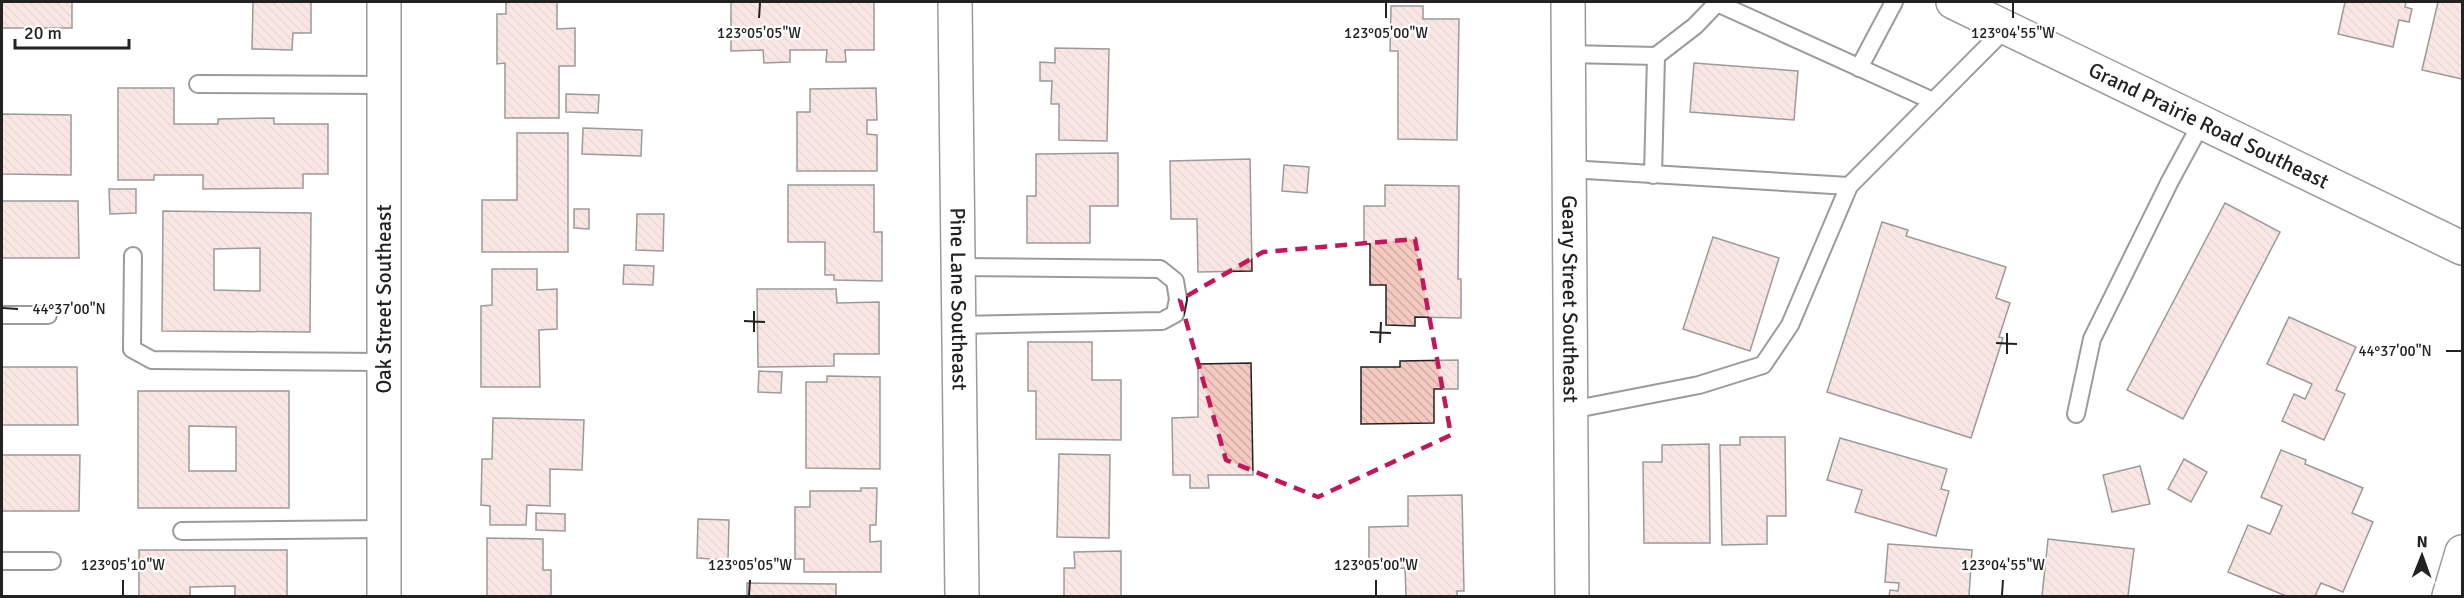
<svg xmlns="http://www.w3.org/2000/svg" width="2464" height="598" viewBox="0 0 2464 598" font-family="Signika,sans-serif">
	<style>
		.building { fill: url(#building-back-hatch); stroke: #222; stroke-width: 1.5; fill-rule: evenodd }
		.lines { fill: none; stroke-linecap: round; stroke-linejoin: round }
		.lane-casing { stroke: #222; stroke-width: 20 }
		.street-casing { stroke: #222; stroke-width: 36 }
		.secondary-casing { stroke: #222; stroke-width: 36 }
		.lane { stroke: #fff; stroke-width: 16 }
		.street { stroke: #fff; stroke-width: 33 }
		.secondary { stroke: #fff; stroke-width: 33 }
		.marked { fill: none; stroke: #c2185b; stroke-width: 4.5; stroke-dasharray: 12 8; stroke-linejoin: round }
		.ticks { fill: none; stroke: #222; stroke-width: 2 }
		.labels { text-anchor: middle; stroke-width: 4.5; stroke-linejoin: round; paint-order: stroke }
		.street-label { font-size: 21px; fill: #222; stroke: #fff }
		.ticks-label { font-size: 15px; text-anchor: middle; fill: #222; stroke: #fff; stroke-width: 4.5; stroke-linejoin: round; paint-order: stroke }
	</style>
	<defs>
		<pattern id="building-back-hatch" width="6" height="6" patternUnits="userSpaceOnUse" patternTransform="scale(1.5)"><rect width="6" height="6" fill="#f3c9c0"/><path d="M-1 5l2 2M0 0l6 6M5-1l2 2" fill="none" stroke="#d0aca5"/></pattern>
	</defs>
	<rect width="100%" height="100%" fill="#fff"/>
	<g class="building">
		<rect x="2" y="2" width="70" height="26"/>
		<polygon points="253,2 311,2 311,33 293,33 292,50 252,49"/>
		<polygon points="506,2 557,2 557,29 575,28 575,66 559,66 559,118 505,118 505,63 497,64 497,14 506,14"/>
		<polygon points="731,2 874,2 874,50 845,50 846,62 826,62 827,50 790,50 790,62 764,63 763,50 731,51"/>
		<polygon points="2345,2 2406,2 2405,7 2412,9 2409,22 2399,20 2393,47 2338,34"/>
		<polygon points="2438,2 2462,2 2462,79 2422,70"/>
		<polygon points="1391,6 1423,6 1423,19 1459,19 1457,140 1398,139 1398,51 1390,51"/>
		<polygon points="1055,48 1109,49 1107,141 1059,140 1059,104 1051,104 1052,81 1040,81 1040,62 1055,63"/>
		<polygon points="1694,63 1798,71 1794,120 1690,112"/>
		<polygon points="118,88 174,88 174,124 218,124 218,119 274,118 274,124 328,124 328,174 303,174 303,188 203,189 203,175 154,175 154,180 118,180"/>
		<polygon points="876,88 877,120 867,120 867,134 877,135 877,171 797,171 797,112 810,112 810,89"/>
		<polygon points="566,94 599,95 598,113 566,112"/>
		<polygon points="2,114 71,115 71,175 2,174"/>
		<polygon points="583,128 642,130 641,156 582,154"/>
		<polygon points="517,133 568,133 568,252 482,252 482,200 517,200"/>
		<polygon points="1118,153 1118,206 1090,206 1090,243 1027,243 1027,196 1036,196 1036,154"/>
		<polygon points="1250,159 1252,271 1198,272 1197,219 1171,219 1170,161"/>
		<polygon points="1284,165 1309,167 1307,193 1282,191"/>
		<polygon points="788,185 874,185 874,232 882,232 882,281 834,280 834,275 825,275 825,242 788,242"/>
		<polygon points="1385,185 1459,186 1458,279 1461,279 1461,318 1415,317 1415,326 1386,325 1386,285 1370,285 1370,244 1364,244 1364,206 1385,206"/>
		<polygon points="109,189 136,189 136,213 110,214"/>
		<polygon points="2,201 78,201 79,258 2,258"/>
		<polygon points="2225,203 2280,232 2183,419 2127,390"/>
		<polygon points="574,209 589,209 589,229 574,228"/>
		<path d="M163 211 311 213 310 332 162 331ZM260 248V291L214 290V249Z"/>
		<polygon points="637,214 664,214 663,251 636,250"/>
		<polygon points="1882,222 1908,230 1906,236 2006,267 1996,298 2010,303 1999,337 2003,338 1971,438 1827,392"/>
		<polygon points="1713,237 1779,258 1750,351 1683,329"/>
		<polygon points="624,265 654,266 653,285 623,284"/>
		<polygon points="492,269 537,269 537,290 557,289 557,329 539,330 540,387 481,387 481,306 492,305"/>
		<polygon points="757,289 836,289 837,303 879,302 879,354 834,354 834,366 758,367"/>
		<polygon points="2289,317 2356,347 2336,390 2345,394 2324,440 2282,421 2294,394 2305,399 2312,384 2267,364"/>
		<polygon points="1028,342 1092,342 1092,380 1121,380 1121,440 1036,439 1036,391 1028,391"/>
		<polygon points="1458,360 1458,389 1434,389 1434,423 1361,424 1361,367 1400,367 1400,361"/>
		<polygon points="1251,363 1253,475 1208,475 1209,488 1190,488 1190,475 1173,475 1172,418 1198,417 1198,364"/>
		<polygon points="2,367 77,367 78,425 2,425"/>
		<polygon points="759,371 782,372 781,393 758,392"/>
		<polygon points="827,376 880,377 880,469 806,468 806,382 827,382"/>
		<path d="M138 391H289V508H138ZM189 426 236 427V471H189Z"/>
		<polygon points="493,418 584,420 582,470 550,469 550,506 527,505 526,525 490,525 490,506 481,505 482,459 492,459"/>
		<polygon points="1740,437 1785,437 1786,516 1767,516 1767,544 1722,545 1720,445 1740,445"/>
		<polygon points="1840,438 1947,469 1941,489 1949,491 1936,536 1855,512 1862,490 1827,480"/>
		<polygon points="1709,444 1710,543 1644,543 1643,462 1662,462 1662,445"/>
		<polygon points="2281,450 2306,460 2305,464 2363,488 2352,513 2373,522 2343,592 2321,583 2315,596 2286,596 2228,572 2248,525 2270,534 2282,506 2261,497"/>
		<polygon points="1059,454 1110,455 1109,538 1057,537"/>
		<polygon points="2,455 80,455 79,511 2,511"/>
		<polygon points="2184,459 2207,472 2191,502 2168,489"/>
		<polygon points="2140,466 2150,504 2112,512 2103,475"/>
		<polygon points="861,488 877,488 876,525 870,525 870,542 881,541 881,572 804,572 804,559 795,559 795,507 810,507 810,491 861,491"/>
		<polygon points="1462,495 1464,591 1457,591 1457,596 1406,596 1405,568 1369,569 1369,527 1408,526 1408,496"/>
		<polygon points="536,513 565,514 565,531 536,530"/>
		<polygon points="698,519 729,520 728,560 697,558"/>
		<polygon points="487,538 543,539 543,570 551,570 551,596 487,596"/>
		<polygon points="2048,539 2134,549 2128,596 2042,596"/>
		<polygon points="1888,544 1972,550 1969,596 1889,596 1890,590 1898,591 1899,583 1885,582"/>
		<polygon points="139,550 287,550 287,596 235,596 235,586 190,587 190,596 139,596"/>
		<polygon points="1121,551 1121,596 1064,596 1064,568 1075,568 1074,552"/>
		<polygon points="747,583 836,584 836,596 747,596"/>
	</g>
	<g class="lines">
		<g class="lane-casing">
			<g id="lane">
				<polyline points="1717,3 1933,101"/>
				<polyline points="1568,54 1656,56 1695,26 1718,2"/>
				<polyline points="1859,68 1894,2"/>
				<polyline points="198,84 384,85"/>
				<polyline points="1569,169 1849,186"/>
				<polyline points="1653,175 1656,56"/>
				<polyline points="133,256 132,349 152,360 384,362"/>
				<polyline points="957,267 1160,269 1175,281 1178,299 1175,314 1162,321 957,325"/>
				<polyline points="2,315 48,315"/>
				<polyline points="1571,410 1699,385 1763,365 1790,325 1849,186 2007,27"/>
				<polyline points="2076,414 2092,339 2170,181 2202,122"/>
				<polyline points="182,531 384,529"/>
				<polyline points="2,561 52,561"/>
			</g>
		</g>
		<g class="street-casing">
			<g id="street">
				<polyline points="384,2 384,596"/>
				<path id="s1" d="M955 2 962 596"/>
				<polyline points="2449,596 2462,552"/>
			</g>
		</g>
		<g class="secondary-casing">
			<g id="secondary">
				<path id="s2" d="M1568 2 1572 596"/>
				<path id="s3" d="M1953 2 2462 248"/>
			</g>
		</g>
		<use href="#lane" class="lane"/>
		<use href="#street" class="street"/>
		<use href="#secondary" class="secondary"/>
	</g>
	<path d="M0 0H2464V598H0ZM1415 239 1451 435 1318 497 1226 460 1180 300 1263 252Z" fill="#fff" fill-opacity=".55" fill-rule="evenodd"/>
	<path class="marked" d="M1415 239 1451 435 1318 497 1226 460 1180 300 1263 252Z"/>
	<path class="ticks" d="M759 18 760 3M1386 18V3M2013 18V3M3 308 18 309M744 321 765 322M754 332V311M1370 332 1391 333M1380 343 1381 322M1996 343 2017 344M2446 351H2461M2007 354V333M123 595V580M749 595 750 580M1376 595V580M2002 595 2003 580"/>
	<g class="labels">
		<g class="street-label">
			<text dy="7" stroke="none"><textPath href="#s3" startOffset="284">Grand Prairie Road Southeast</textPath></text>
			<text transform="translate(384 299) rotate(-90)" y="7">Oak Street Southeast</text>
			<text dy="7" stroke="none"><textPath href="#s1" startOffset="297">Pine Lane Southeast</textPath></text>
			<text dy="7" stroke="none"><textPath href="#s2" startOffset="297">Geary Street Southeast</textPath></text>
		</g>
	</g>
	<g class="ticks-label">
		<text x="759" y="38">123°05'05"W</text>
		<text x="1386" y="38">123°05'00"W</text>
		<text x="2013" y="38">123°04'55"W</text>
		<text x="69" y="314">44°37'00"N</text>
		<text x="2395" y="356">44°37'00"N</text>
		<text x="123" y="570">123°05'10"W</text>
		<text x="750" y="570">123°05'05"W</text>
		<text x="1376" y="570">123°05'00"W</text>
		<text x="2003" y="570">123°04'55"W</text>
	</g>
	<rect width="2464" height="598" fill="none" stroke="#222222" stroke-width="6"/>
	<g transform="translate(2422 556) rotate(1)" stroke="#ffffff" stroke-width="4.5" paint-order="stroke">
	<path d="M0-4.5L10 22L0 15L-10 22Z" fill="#222222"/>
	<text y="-9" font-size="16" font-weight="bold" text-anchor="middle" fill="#222222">N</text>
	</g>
	<path d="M15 39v9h114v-9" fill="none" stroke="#222222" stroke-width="3"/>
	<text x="24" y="39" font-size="18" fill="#222222" stroke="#ffffff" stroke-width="4.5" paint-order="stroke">20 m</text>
</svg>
